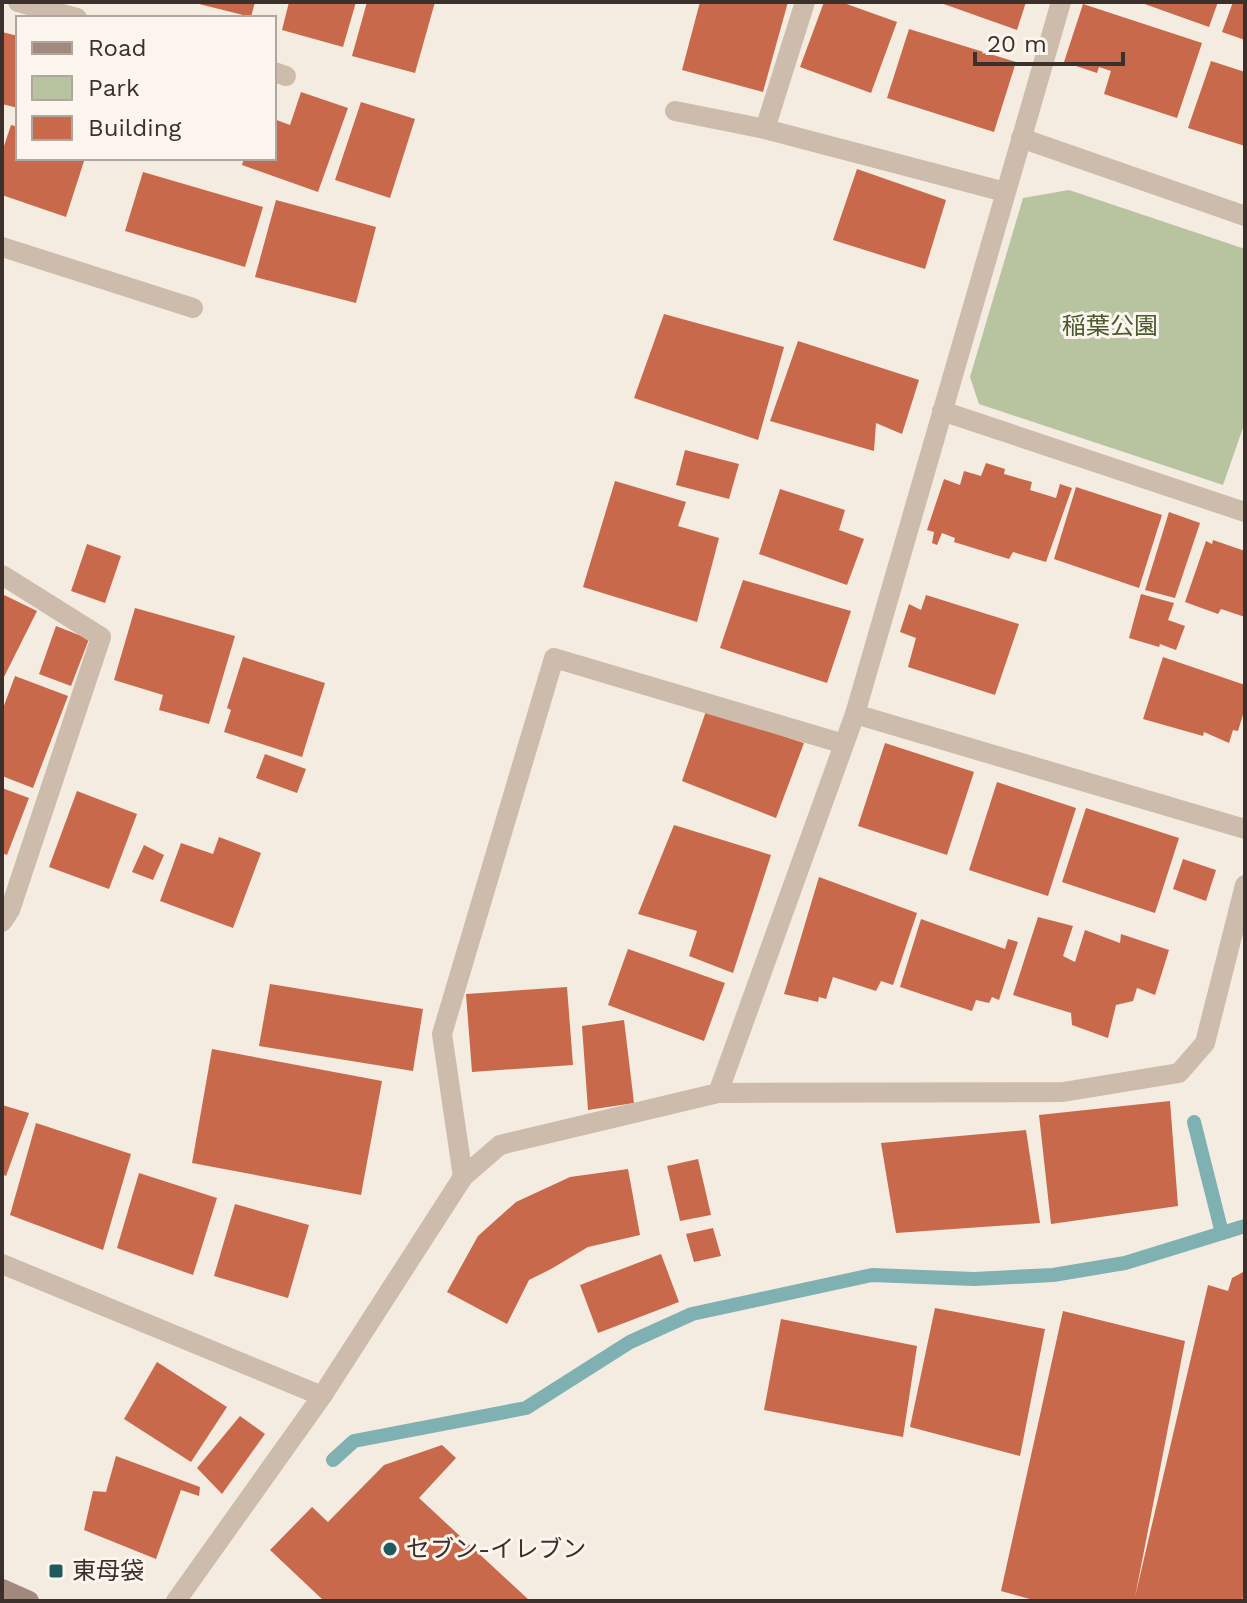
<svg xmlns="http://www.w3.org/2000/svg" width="1247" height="1603" viewBox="0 0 1247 1603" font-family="'Work Sans','Noto Sans JP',sans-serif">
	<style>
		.green { fill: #b8c4a0 }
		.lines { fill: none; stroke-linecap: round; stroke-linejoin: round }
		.stream { stroke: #7fb0b2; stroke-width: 14 }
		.building { fill: #c8694b }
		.lane { stroke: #cdbbac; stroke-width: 20 }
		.street { stroke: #cdbbac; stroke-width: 20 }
		.secondary { stroke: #a18a7d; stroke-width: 20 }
		.poi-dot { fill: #1f5a5e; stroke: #fbf5ee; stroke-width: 3 }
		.labels { text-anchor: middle; stroke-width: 6; stroke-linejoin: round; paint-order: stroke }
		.park-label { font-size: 24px; fill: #4a5a2e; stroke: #fbf5ee }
		.poi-label { font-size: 24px; fill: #3b302b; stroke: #fbf5ee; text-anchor: start }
	</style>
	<rect width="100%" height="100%" fill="#f4ebe1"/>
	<polygon class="green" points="1069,190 1245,249 1245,422 1223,485 979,404 970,377 1023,198"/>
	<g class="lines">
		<g class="stream">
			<polyline points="1194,1122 1222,1233"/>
			<polyline points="333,1460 354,1441 526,1408 630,1342 692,1314 872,1275 974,1279 1053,1275 1125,1263 1245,1226"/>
		</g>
	</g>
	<g class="building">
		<polygon points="191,2 255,2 251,17"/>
		<polygon points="289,2 356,2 343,47 282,30"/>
		<polygon points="367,2 435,2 415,73 352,56"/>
		<polygon points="700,2 788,2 763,92 682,70"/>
		<polygon points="824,2 841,2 897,22 871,93 800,67"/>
		<polygon points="938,2 1026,2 1017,30"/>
		<polygon points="1139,2 1218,2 1209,27"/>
		<polygon points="1233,2 1245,2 1245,40 1222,32"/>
		<polygon points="1083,4 1202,43 1177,118 1104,94 1111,71 1099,67 1097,73 1064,62"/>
		<polygon points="909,29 1016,62 994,132 887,98"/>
		<polygon points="2,32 18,36 18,108 2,104"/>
		<polygon points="1211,61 1245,72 1245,146 1188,128"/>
		<polygon points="301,92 348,108 318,192 242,165 244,158 274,158 274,119 290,125"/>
		<polygon points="361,102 415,119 390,198 335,180"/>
		<polygon points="11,125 18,127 18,158 85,158 66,217 2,195 2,152"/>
		<polygon points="857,169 946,200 925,269 833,240"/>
		<polygon points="143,172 263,207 245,267 125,231"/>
		<polygon points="276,200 376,227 356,303 255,277"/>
		<polygon points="664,314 784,347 758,440 634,398"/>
		<polygon points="798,341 919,380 902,434 876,423 874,451 770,421"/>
		<polygon points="685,450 739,464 729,499 676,485"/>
		<polygon points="986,463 1005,469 1004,474 1032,482 1030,490 1056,498 1060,484 1072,488 1046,562 1013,552 1009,559 954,542 955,538 942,533 937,545 932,543 934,532 927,530 944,479 960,485 964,471 981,476"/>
		<polygon points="615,481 686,502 678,526 719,538 697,622 583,587"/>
		<polygon points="1076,487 1162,515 1139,588 1054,559"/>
		<polygon points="780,489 845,510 839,530 864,539 847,585 759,554"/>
		<polygon points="1169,512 1200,523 1175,598 1145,590"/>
		<polygon points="1213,540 1245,551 1245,617 1221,609 1218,614 1185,602 1206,541 1212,544"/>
		<polygon points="87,544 121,556 105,603 71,591"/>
		<polygon points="743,580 851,611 827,683 720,648"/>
		<polygon points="2,594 37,611 2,681"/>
		<polygon points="1141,594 1174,603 1168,620 1185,626 1176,650 1160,644 1159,647 1129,638"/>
		<polygon points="926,595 1019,624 995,695 908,667 916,638 900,632 909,604 921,610"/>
		<polygon points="135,608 235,636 209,724 159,710 163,695 114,680"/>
		<polygon points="56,626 89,639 71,686 39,674"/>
		<polygon points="243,657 325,683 302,757 224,732 231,710 227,708"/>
		<polygon points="1163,657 1245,685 1245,708 1238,731 1233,730 1229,743 1204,732 1203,736 1143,719"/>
		<polygon points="15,676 68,696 33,788 2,776 2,711"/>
		<polygon points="706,711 804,743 776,818 682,781"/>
		<polygon points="885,743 974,772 947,855 858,826"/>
		<polygon points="265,754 306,769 297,793 256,778"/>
		<polygon points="997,782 1076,808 1048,896 969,870"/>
		<polygon points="2,788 29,798 7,855 2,853"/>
		<polygon points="77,791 137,814 109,889 49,867"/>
		<polygon points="1086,808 1179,838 1155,913 1062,882"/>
		<polygon points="674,825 771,855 733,973 689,956 697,931 638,914"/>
		<polygon points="219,837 261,853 233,928 160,901 181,843 213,854"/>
		<polygon points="144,845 164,855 153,880 132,872"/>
		<polygon points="1183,859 1216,870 1206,901 1173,889"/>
		<polygon points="819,877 917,913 893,985 881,981 876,991 833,977 826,999 819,997 818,1002 784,994"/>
		<polygon points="1038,917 1073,926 1063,956 1075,962 1085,930 1120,943 1121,934 1169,950 1155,995 1137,988 1133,1001 1116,1005 1108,1038 1072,1025 1071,1013 1013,995"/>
		<polygon points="921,919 1005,949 1008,939 1018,942 999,1000 992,997 989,1003 976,1000 972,1011 900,987"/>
		<polygon points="628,949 725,983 704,1041 608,1005"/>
		<polygon points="270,984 423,1009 413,1071 259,1046"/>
		<polygon points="567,987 573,1065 472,1072 466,994"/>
		<polygon points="624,1020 634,1103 588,1110 582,1026"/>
		<polygon points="212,1049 382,1081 361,1195 192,1163"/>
		<polygon points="1170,1101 1178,1206 1051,1224 1039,1115"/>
		<polygon points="2,1105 29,1113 6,1176 2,1174"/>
		<polygon points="36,1123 131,1154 103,1250 10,1215"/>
		<polygon points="1026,1130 1040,1223 896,1233 881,1143"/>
		<polygon points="698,1159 711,1215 680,1221 667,1166"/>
		<polygon points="628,1169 640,1235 588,1247 551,1269 529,1280 507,1324 447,1292 478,1236 516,1202 570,1177"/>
		<polygon points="139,1173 217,1198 193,1275 117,1248"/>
		<polygon points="235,1204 309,1225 288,1298 214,1276"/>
		<polygon points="713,1228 721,1256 694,1262 686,1234"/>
		<polygon points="661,1254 679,1302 598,1333 580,1285"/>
		<polygon points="1245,1271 1245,1588 1242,1601 1037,1601 1001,1591 1063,1311 1185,1341 1135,1597 1208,1285 1228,1291 1232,1278"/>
		<polygon points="935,1308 1045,1329 1020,1456 910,1427"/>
		<polygon points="781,1319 917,1346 903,1437 764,1410"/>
		<polygon points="157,1362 227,1407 191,1462 124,1419"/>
		<polygon points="240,1416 265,1434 222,1494 197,1468"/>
		<polygon points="442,1445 456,1458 419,1498 530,1601 324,1601 270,1550 312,1507 328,1522 384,1465"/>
		<polygon points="116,1456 200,1487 199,1496 181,1490 156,1559 84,1530 93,1491 106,1492"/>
	</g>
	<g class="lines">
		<g class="lane">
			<polyline points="18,2 77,18"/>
			<polyline points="274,72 286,76"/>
			<polyline points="2,247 193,308"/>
			<polyline points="2,575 101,637 10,910 2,922"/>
			<polyline points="463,1177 442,1034 554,658 844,744"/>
		</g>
		<g class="street">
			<polyline points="805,2 765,129 1005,192"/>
			<polyline points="675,111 765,129"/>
			<polyline points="1021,138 1245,216"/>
			<polyline points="942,411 1245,512"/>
			<polyline points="855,714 1245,829"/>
			<polyline points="718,1093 855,714 1061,2"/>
			<polyline points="2,1264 322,1396"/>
			<polyline points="176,1601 322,1396 463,1177 500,1145 718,1093 1063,1092 1179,1073 1205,1043 1245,885"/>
		</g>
		<polyline class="secondary" points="2,1589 29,1601"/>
	</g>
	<g class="poi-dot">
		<circle cx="390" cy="1549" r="8"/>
		<rect x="48" y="1563" width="16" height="16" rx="4"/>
	</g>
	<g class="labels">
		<g class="park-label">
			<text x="1110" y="334">稲葉公園</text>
		</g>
		<g class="poi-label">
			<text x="406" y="1557">セブン-イレブン</text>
			<text x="72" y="1579">東母袋</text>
		</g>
	</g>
	<rect width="1247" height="1603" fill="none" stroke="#3b302b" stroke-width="8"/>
	<rect x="16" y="16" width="260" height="144" fill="#fbf5ee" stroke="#aea6a0" stroke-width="2"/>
	<rect x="32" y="42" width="40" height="12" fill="#a18a7d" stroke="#aea6a0" stroke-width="2"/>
	<text x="88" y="56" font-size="24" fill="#3b302b">Road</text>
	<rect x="32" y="76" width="40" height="24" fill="#b8c4a0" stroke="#aea6a0" stroke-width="2"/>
	<text x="88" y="96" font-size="24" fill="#3b302b">Park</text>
	<rect x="32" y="116" width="40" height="24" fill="#c8694b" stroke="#aea6a0" stroke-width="2"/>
	<text x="88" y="136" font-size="24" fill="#3b302b">Building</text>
	<path d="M975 52v12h148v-12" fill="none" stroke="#3b302b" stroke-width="4"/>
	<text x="987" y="52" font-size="24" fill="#3b302b" stroke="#fbf5ee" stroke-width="6" paint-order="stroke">20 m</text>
</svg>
